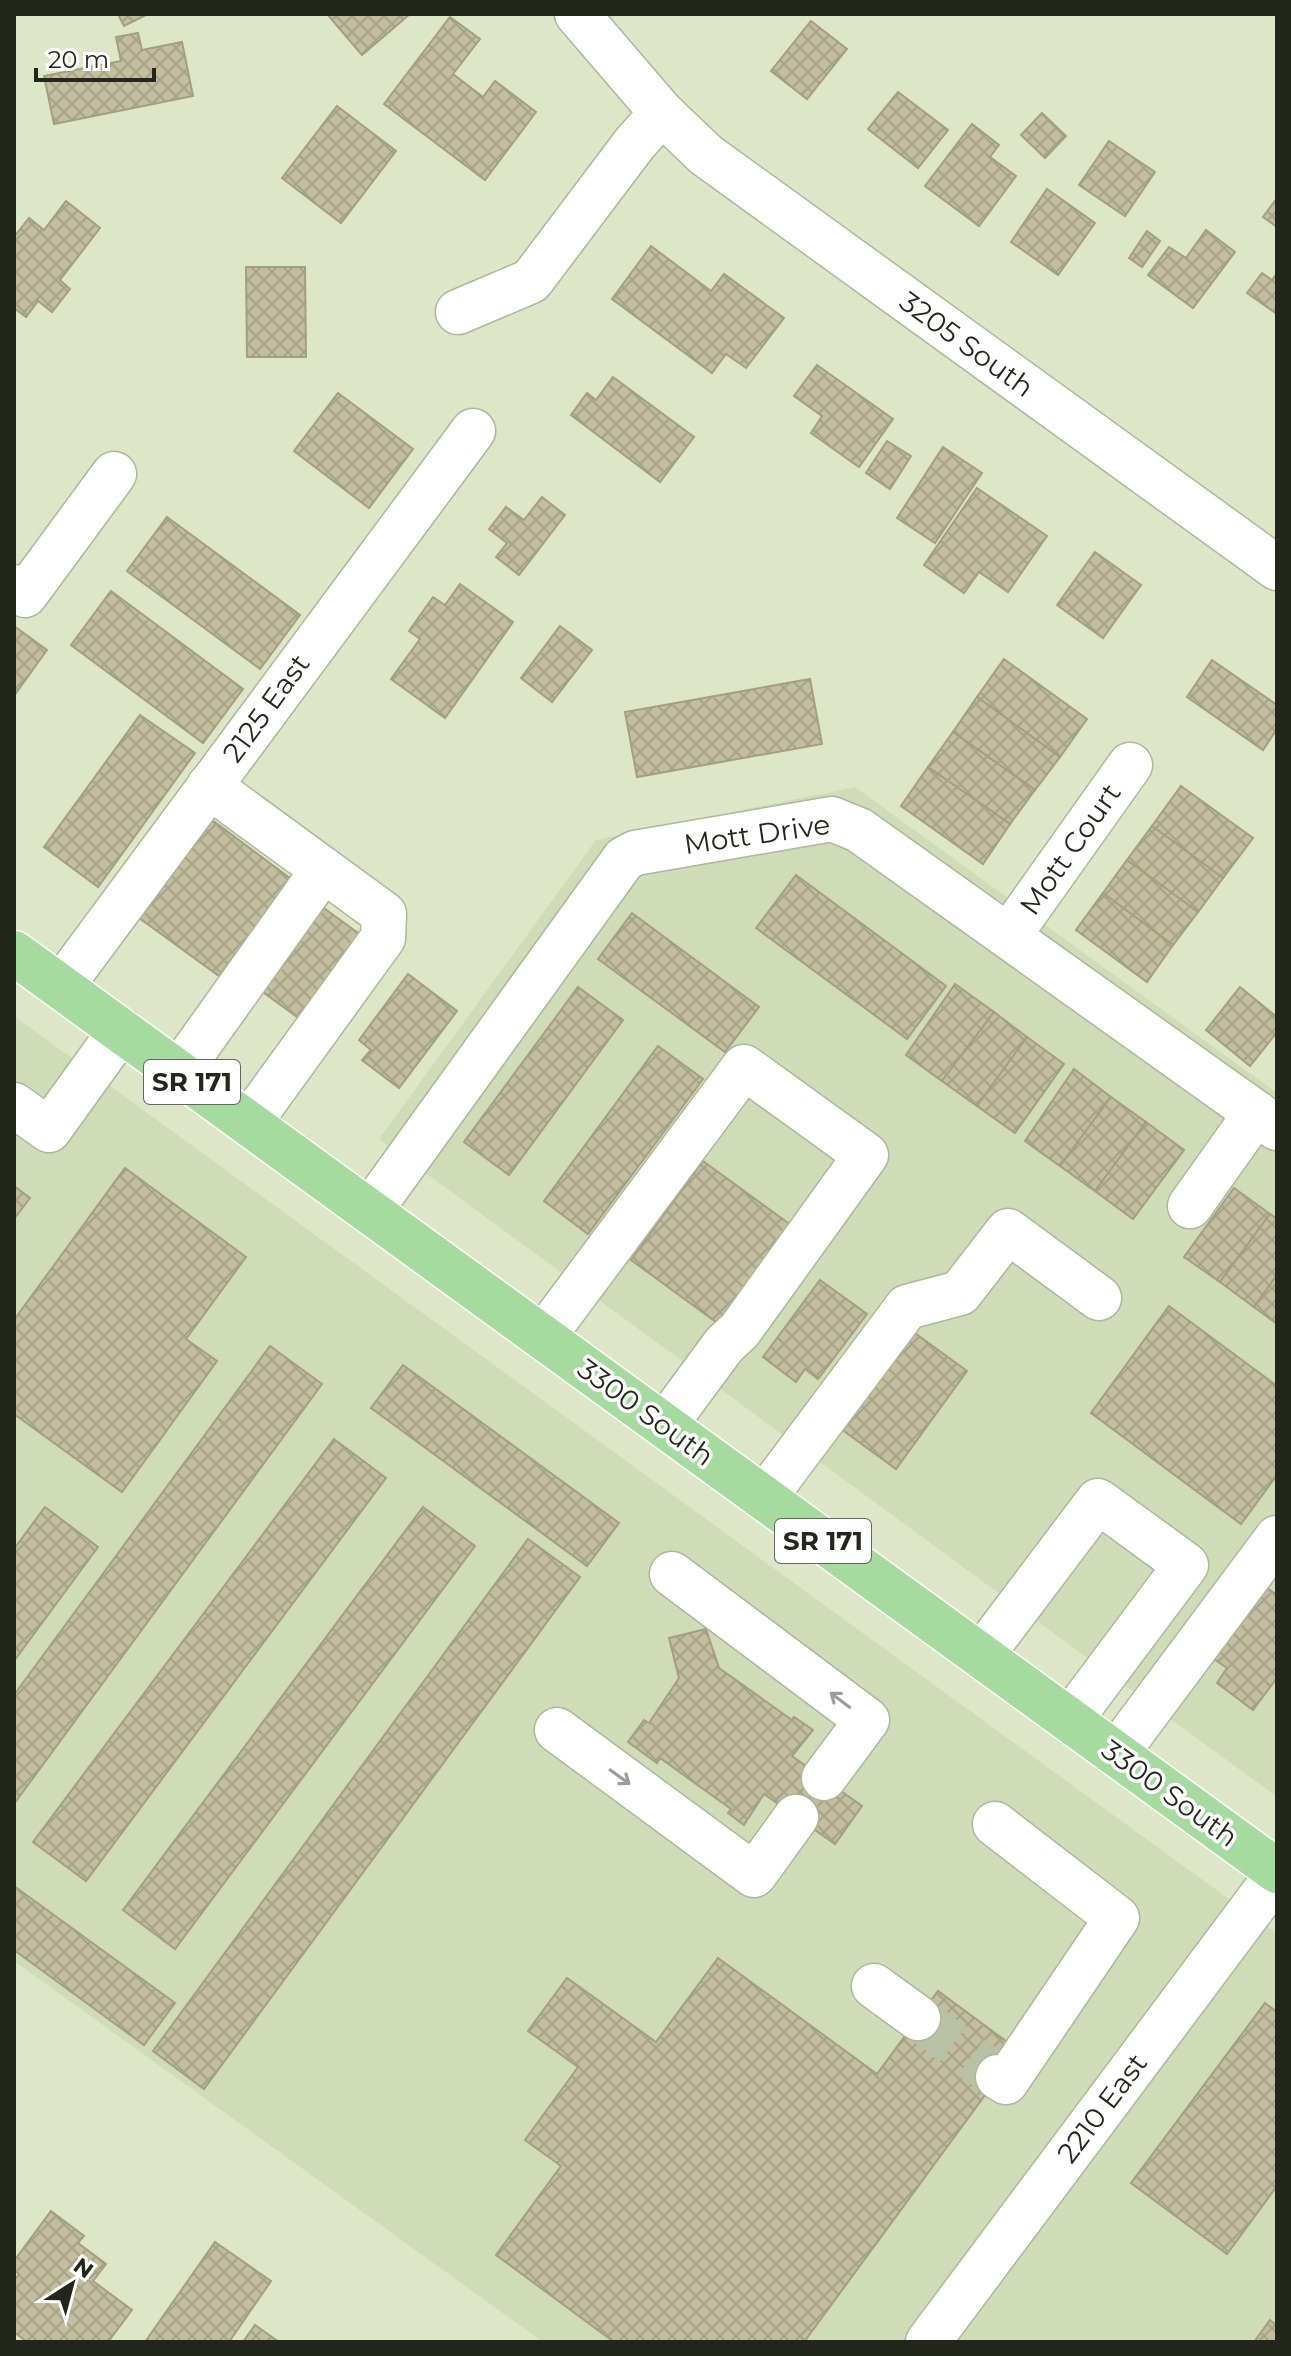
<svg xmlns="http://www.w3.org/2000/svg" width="1291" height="2356" viewBox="0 0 1291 2356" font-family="Montserrat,sans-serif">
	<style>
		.built { fill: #d0dcb7 }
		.building { fill: url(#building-cross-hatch); stroke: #a39f80; stroke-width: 2 }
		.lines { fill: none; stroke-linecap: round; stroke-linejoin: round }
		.minor-tunnel { stroke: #b8c0a5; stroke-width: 44; stroke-dasharray: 44 22; stroke-linecap: butt }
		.minor-casing { stroke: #adb799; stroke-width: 47 }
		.major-casing { stroke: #fff; stroke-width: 47 }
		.minor { stroke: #fff; stroke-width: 44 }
		.major { stroke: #a5db9f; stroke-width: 44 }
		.oneway { stroke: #9c9d98 }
		.labels { text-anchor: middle; stroke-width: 7; stroke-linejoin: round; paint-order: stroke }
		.shield { fill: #fff; stroke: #65675f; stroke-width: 2 }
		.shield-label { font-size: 26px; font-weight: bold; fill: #23261b }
		.street-label { font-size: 28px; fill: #23261b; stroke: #fff }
	</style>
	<defs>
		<pattern id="building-cross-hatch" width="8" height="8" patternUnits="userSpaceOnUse" patternTransform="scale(2)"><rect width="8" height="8" fill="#c2be9f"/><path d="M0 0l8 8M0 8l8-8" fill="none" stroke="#a6a388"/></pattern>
	</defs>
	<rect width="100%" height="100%" fill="#dde7c8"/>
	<g class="built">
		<polygon points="855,787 1277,1093 1277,1797 379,1139 596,840"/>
		<polygon points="14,1016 1277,1934 1277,2342 543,2342 14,1961"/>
	</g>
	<g class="building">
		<polygon points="118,14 148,14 124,26"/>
		<polygon points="327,14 410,14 362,55"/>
		<polygon points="450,17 480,39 453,74 483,97 495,81 536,112 485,180 384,104"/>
		<polygon points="811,21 847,49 807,99 771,71"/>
		<polygon points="138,33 142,50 182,42 193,96 54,124 44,76 121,61 116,37"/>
		<polygon points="898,92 948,130 918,168 868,129"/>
		<polygon points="337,106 396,151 341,223 282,178"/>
		<polygon points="1042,113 1066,136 1045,158 1021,135"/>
		<polygon points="972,124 999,145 990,157 1016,176 979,226 925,186"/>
		<polygon points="1109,141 1155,172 1125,216 1079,185"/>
		<polygon points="1047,189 1095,223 1058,275 1011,242"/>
		<polygon points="1277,198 1277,227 1263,217"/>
		<polygon points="66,201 100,228 60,280 70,289 52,312 38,301 26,317 14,308 14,237 29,218 44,230"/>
		<polygon points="1206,230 1235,252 1193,308 1148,275 1169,247 1186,258"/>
		<polygon points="1147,231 1160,241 1142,267 1129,258"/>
		<polygon points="651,246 711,291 724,274 784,318 746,368 726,354 712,373 612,299"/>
		<polygon points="246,267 305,267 306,357 247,357"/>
		<polygon points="1262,273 1272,280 1277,273 1277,314 1247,293"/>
		<polygon points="817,365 893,419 859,467 811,433 822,416 794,396"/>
		<polygon points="613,377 694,437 660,482 571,415 587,393 596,400"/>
		<polygon points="338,393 413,449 369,508 294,451"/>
		<polygon points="887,441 911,456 890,489 866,473"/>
		<polygon points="943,447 982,473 935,543 897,518"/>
		<polygon points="977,488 1047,536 1008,592 979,572 964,593 924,565"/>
		<polygon points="542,497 565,515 519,575 496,557 507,543 489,529 506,507 524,520"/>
		<polygon points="167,517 300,615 260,669 127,571"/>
		<polygon points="1095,552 1141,585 1103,638 1057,605"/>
		<polygon points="460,584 513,622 445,718 391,679 420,639 409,631 433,597 445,605"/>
		<polygon points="111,591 243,689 203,743 71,645"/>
		<polygon points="14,626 47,650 14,696"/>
		<polygon points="560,626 592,650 552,702 521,678"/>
		<polygon points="1004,659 1087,719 1060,757 977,697"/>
		<polygon points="1212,660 1277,705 1277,729 1263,750 1187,697"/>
		<polygon points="810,679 822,744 637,777 625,712"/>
		<polygon points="977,697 1060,757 1035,790 953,732"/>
		<polygon points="140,715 195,753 98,887 44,847"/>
		<polygon points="953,732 1035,790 1010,824 928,767"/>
		<polygon points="928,767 1010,824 983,864 901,806"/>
		<polygon points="1181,786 1253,838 1223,878 1152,826"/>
		<polygon points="208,817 291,879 219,976 135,915"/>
		<polygon points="1152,826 1223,878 1198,912 1127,860"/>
		<polygon points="1127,860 1198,912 1173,945 1103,893"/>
		<polygon points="796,875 946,986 907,1039 756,928"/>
		<polygon points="1103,893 1173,945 1147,982 1076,930"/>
		<polygon points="317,903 369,941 308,1025 256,987"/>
		<polygon points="632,913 759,1007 725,1052 598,959"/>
		<polygon points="408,974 457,1011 399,1088 362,1060 371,1050 359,1040"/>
		<polygon points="955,984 994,1012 942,1081 906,1055"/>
		<polygon points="578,987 623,1020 509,1175 464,1142"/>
		<polygon points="1240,987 1277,1017 1277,1032 1250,1066 1206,1030"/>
		<polygon points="994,1012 1027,1037 977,1106 942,1081"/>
		<polygon points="1027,1037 1064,1064 1015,1133 977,1106"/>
		<polygon points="658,1046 703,1079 588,1234 544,1201"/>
		<polygon points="1074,1069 1111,1097 1060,1166 1025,1141"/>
		<polygon points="1111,1097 1146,1122 1095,1191 1060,1166"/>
		<polygon points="1146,1122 1184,1150 1133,1219 1095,1191"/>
		<polygon points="703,1161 799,1231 727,1330 631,1260"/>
		<polygon points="125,1168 246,1257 186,1339 217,1361 122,1492 14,1414 14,1320"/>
		<polygon points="14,1186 30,1198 14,1219"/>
		<polygon points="1234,1188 1270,1214 1220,1282 1184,1257"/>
		<polygon points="1270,1214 1277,1219 1277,1275 1254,1307 1220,1282"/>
		<polygon points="1277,1275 1277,1324 1254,1307"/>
		<polygon points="820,1280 867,1314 818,1379 805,1369 796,1382 763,1357"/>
		<polygon points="1169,1306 1277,1386 1277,1475 1241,1524 1091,1413"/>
		<polygon points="908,1328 967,1371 896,1469 837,1426"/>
		<polygon points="270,1346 322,1384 14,1804 14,1695"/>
		<polygon points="403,1365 619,1523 587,1566 371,1408"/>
		<polygon points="334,1439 386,1478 86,1881 33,1842"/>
		<polygon points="45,1507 98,1547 14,1661 14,1549"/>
		<polygon points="423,1507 475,1546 175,1949 123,1910"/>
		<polygon points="528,1539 580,1577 204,2089 153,2051"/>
		<polygon points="1267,1588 1277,1595 1277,1678 1253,1710 1217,1683 1227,1668 1214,1659"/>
		<polygon points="706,1629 719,1668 792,1720 794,1717 813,1730 792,1756 862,1806 835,1844 764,1794 744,1825 728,1813 731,1809 660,1758 657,1763 628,1742 644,1720 649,1723 679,1678 669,1638"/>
		<polygon points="14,1886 175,2003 144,2045 14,1950"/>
		<polygon points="718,1958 877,2074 938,1991 1018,2050 804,2342 614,2342 496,2255 561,2166 525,2140 578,2067 528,2031 567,1978 656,2042"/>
		<polygon points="1265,2003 1277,2012 1277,2186 1227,2254 1131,2183"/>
		<polygon points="51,2211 84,2236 78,2243 106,2264 93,2281 132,2310 108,2342 27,2342 14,2332 14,2281 19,2274 14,2271 14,2261"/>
		<polygon points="215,2242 271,2281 229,2342 145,2342"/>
		<polygon points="1270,2320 1277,2326 1277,2342 1254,2342"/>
		<polygon points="255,2325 279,2342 243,2342"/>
	</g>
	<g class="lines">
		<polyline class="minor-tunnel" points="918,2018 998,2077"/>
		<g class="minor-casing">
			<g id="minor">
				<polyline points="577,14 662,113 706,155 1277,568"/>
				<polyline points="458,312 531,281 635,143 662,113"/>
				<polyline points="14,587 25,595 114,474"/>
				<polyline points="209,786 384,914 383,938 249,1123"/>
				<polyline points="1010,934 1130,765"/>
				<polyline points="61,987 473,431"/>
				<polyline points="179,1072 323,870"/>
				<polyline points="14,1105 49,1130 121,1030"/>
				<polyline points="1190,1206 1256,1113"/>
				<polyline points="370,1211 624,859 635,853 832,819 859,830 1277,1128"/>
				<polyline points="543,1337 744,1067 866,1155 740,1330 724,1345 665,1425"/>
				<polyline points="764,1498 907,1307 960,1293 1008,1231 1099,1298"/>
				<polyline points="672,1574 867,1720 824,1778"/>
				<polyline points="981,1656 1098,1501 1186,1565 1070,1720"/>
				<polyline points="557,1730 754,1875 796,1817"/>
				<polyline points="1116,1754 1277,1538"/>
				<polyline points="995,1824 1117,1918 1006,2082 998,2077"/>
				<polyline points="874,1986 918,2018"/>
				<polyline points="928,2342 1277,1875"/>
			</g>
		</g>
		<g class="major-casing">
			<polyline id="major" points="14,953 1277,1871"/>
		</g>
		<use href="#minor" class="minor"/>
		<use href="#major" class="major"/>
	</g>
	<defs><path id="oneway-shaft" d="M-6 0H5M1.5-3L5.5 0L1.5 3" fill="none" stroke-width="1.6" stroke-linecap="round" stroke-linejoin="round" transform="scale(2)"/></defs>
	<g class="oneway">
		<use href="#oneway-shaft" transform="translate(840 1700) rotate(-143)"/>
		<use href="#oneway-shaft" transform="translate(620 1777) rotate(36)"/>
	</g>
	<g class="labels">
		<g class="shield">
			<rect x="144" y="1060" width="96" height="44" rx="6"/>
			<rect x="775" y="1519" width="96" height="44" rx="6"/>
		</g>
		<g class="shield-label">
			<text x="192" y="1091">SR 171</text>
			<text x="823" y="1550">SR 171</text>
		</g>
		<g class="street-label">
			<text transform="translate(967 344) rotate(36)" y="10">3205 South</text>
			<text transform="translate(266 708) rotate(-54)" y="10">2125 East</text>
			<text transform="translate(757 834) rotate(-8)" y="10">Mott Drive</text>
			<text transform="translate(1070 849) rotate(-55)" y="10">Mott Court</text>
			<text transform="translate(646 1412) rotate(36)" y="10">3300 South</text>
			<text transform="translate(1170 1793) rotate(36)" y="10">3300 South</text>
			<text transform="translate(1102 2108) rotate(-53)" y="10">2210 East</text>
		</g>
	</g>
	<rect width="1291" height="2356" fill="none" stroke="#23261b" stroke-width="32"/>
	<g transform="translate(72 2284) rotate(36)" stroke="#ffffff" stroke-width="6" paint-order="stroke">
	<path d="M0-6L14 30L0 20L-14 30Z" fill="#23261b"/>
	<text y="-12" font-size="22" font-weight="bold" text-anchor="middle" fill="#23261b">N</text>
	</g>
	<path d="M36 68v12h118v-12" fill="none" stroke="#23261b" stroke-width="4"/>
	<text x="48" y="68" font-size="24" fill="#23261b" stroke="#ffffff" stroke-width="6" paint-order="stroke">20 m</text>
</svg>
